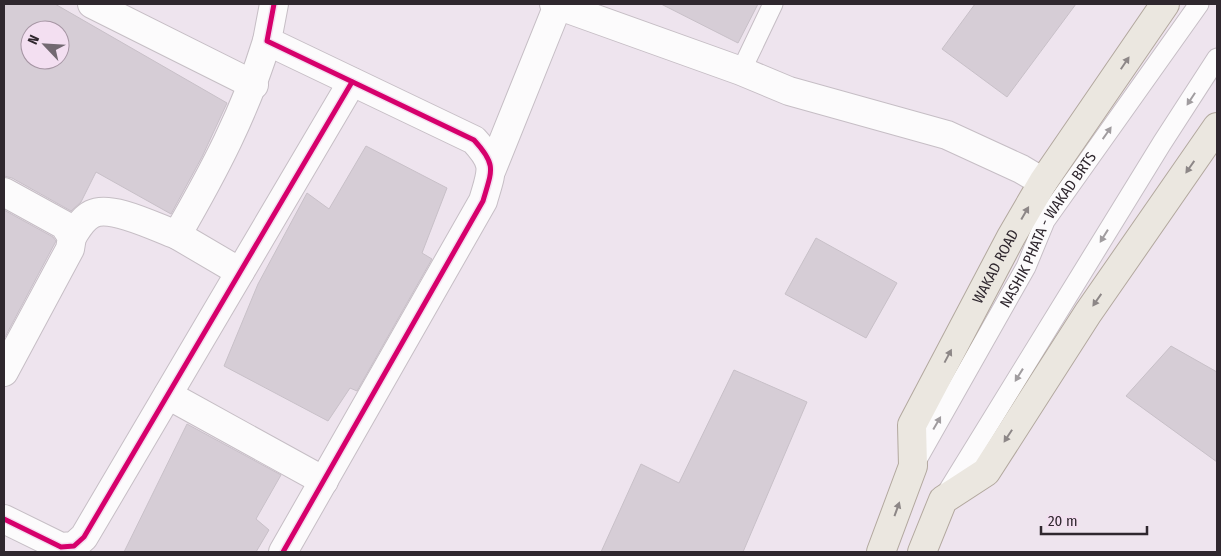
<svg xmlns="http://www.w3.org/2000/svg" width="1221" height="556" viewBox="0 0 1221 556" font-family="'Fira Sans Condensed',sans-serif">
	<style>
		.building { fill: #d6cdd6; stroke: #c8c0c8; fill-rule: evenodd }
		.lines { fill: none; stroke-linecap: round; stroke-linejoin: round }
		.lane-casing { stroke: #c6bec5; stroke-width: 21 }
		.street-casing { stroke: #c6bec5; stroke-width: 30 }
		.primary-casing { stroke: #b2a89e; stroke-width: 30 }
		.lane { stroke: #fcfbfc; stroke-width: 19 }
		.street { stroke: #fcfbfc; stroke-width: 28 }
		.primary { stroke: #ebe7e0; stroke-width: 28 }
		.cycleway-casing { stroke: #f3dff1; stroke-width: 8 }
		.cycleway { stroke: #d6006c; stroke-width: 5 }
		.oneway { fill: #8d8787 }
		.oneway2 { fill: #a09c9f }
		.labels { text-anchor: middle; stroke-width: 5; stroke-linejoin: round; paint-order: stroke }
		.street-label { font-size: 15px; fill: #2f272e; stroke: #f3dff1 }
	</style>
	<rect width="100%" height="100%" fill="#eee4ee"/>
	<g class="building">
		<path d="M4 4H55L227 103 202 157 171 214 96 172 81 202 71 211 12 178 4 176ZM30 30H60V60H30Z"/>
		<polygon points="661,4 758,4 738,43"/>
		<polygon points="975,4 1076,4 1007,97 942,49"/>
		<polygon points="366,146 447,188 422,253 432,259 357,391 350,388 328,421 224,366 258,284 307,193 329,209"/>
		<polygon points="4,210 53,237 56,241 4,339"/>
		<polygon points="816,238 897,283 866,338 785,294"/>
		<polygon points="1171,346 1217,372 1217,462 1126,396"/>
		<polygon points="734,370 807,402 743,552 601,552 641,464 679,483"/>
		<polygon points="187,424 281,475 256,519 269,530 256,552 124,552"/>
	</g>
	<g class="lines">
		<g class="lane-casing">
			<g id="lane">
				<polyline points="741,71 773,4"/>
				<path id="s1" d="M914 465 1026 267 1045 221 1199 4"/>
				<polyline points="946,494 1162,143 1217,58"/>
			</g>
		</g>
		<g class="street-casing">
			<g id="street">
				<polyline points="92,4 254,85"/>
				<path d="M274 4 267 41 474 140C497 165 492 170 483 201L283 552"/>
				<polyline points="554,4 741,71 789,91 947,135 1021,169 1043,182"/>
				<polyline points="492,169 558,5"/>
				<polyline points="4,192 64,225 72,237 70,249 4,372"/>
				<path d="M72 237C78 228 82 219 92 214 111 204 157 228 177 235"/>
				<path d="M240 272 177 235C214 171 245 113 267 41"/>
				<polyline points="168,395 324,481"/>
				<polyline points="4,519 61,547 74,546 84,537 352,82"/>
			</g>
		</g>
		<g class="primary-casing">
			<g id="primary">
				<path id="s2" d="M881 552 913 466 912 425 1011 237 1043 182 1165 4"/>
				<polyline points="922,552 943,500 986,472 1088,313 1217,127"/>
			</g>
		</g>
		<use href="#lane" class="lane"/>
		<use href="#street" class="street"/>
		<use href="#primary" class="primary"/>
		<g class="cycleway-casing">
			<g id="cycleway">
				<path d="M274 4 267 41 474 140C497 165 492 170 483 201L283 552"/>
				<polyline points="4,519 61,547 74,546 84,537 352,82"/>
			</g>
		</g>
		<use href="#cycleway" class="cycleway"/>
	</g>
	<defs><path id="oneway-solid" d="M-6-.8H1V-3.2L6.5 0L1 3.2V.8H-6Z" transform="scale(1.25)"/></defs>
	<g class="oneway">
		<use href="#oneway-solid" transform="translate(1125 63) rotate(-56)"/>
		<use href="#oneway-solid" transform="translate(1190 167) rotate(125)"/>
		<use href="#oneway-solid" transform="translate(1025 213) rotate(-60)"/>
		<use href="#oneway-solid" transform="translate(1097 300) rotate(125)"/>
		<use href="#oneway-solid" transform="translate(948 356) rotate(-62)"/>
		<use href="#oneway-solid" transform="translate(1008 436) rotate(123)"/>
		<use href="#oneway-solid" transform="translate(897 509) rotate(-70)"/>
	</g>
	<g class="oneway2">
		<use href="#oneway-solid" transform="translate(1191 99) rotate(123)"/>
		<use href="#oneway-solid" transform="translate(1107 133) rotate(-55)"/>
		<use href="#oneway-solid" transform="translate(1104 236) rotate(122)"/>
		<use href="#oneway-solid" transform="translate(1019 375) rotate(122)"/>
		<use href="#oneway-solid" transform="translate(937 423) rotate(-60)"/>
	</g>
	<g class="labels">
		<g class="street-label">
			<text dy="5" stroke="none"><textPath href="#s1" startOffset="271">NASHIK PHATA - WAKAD BRTS</textPath></text>
			<text dy="5" stroke="none"><textPath href="#s2" startOffset="312">WAKAD ROAD</textPath></text>
		</g>
	</g>
	<rect width="1221" height="556" fill="none" stroke="#2f272e" stroke-width="10"/>
	<g transform="translate(45 45) rotate(295)"><circle r="24" fill="#f3dff1" stroke="#a595a3"/>
	<path d="M0-4L9 19L0 12L-9 19Z" fill="#726971"/>
	<text y="-8" font-size="14" font-weight="bold" text-anchor="middle" fill="#2f272e">N</text>
	</g>
	<path d="M1041 526v8h106v-8" fill="none" stroke="#2f272e" stroke-width="2.5"/>
	<text x="1048" y="526" font-size="15" fill="#2f272e" stroke="#f3dff1" stroke-width="4" paint-order="stroke">20 m</text>
</svg>
